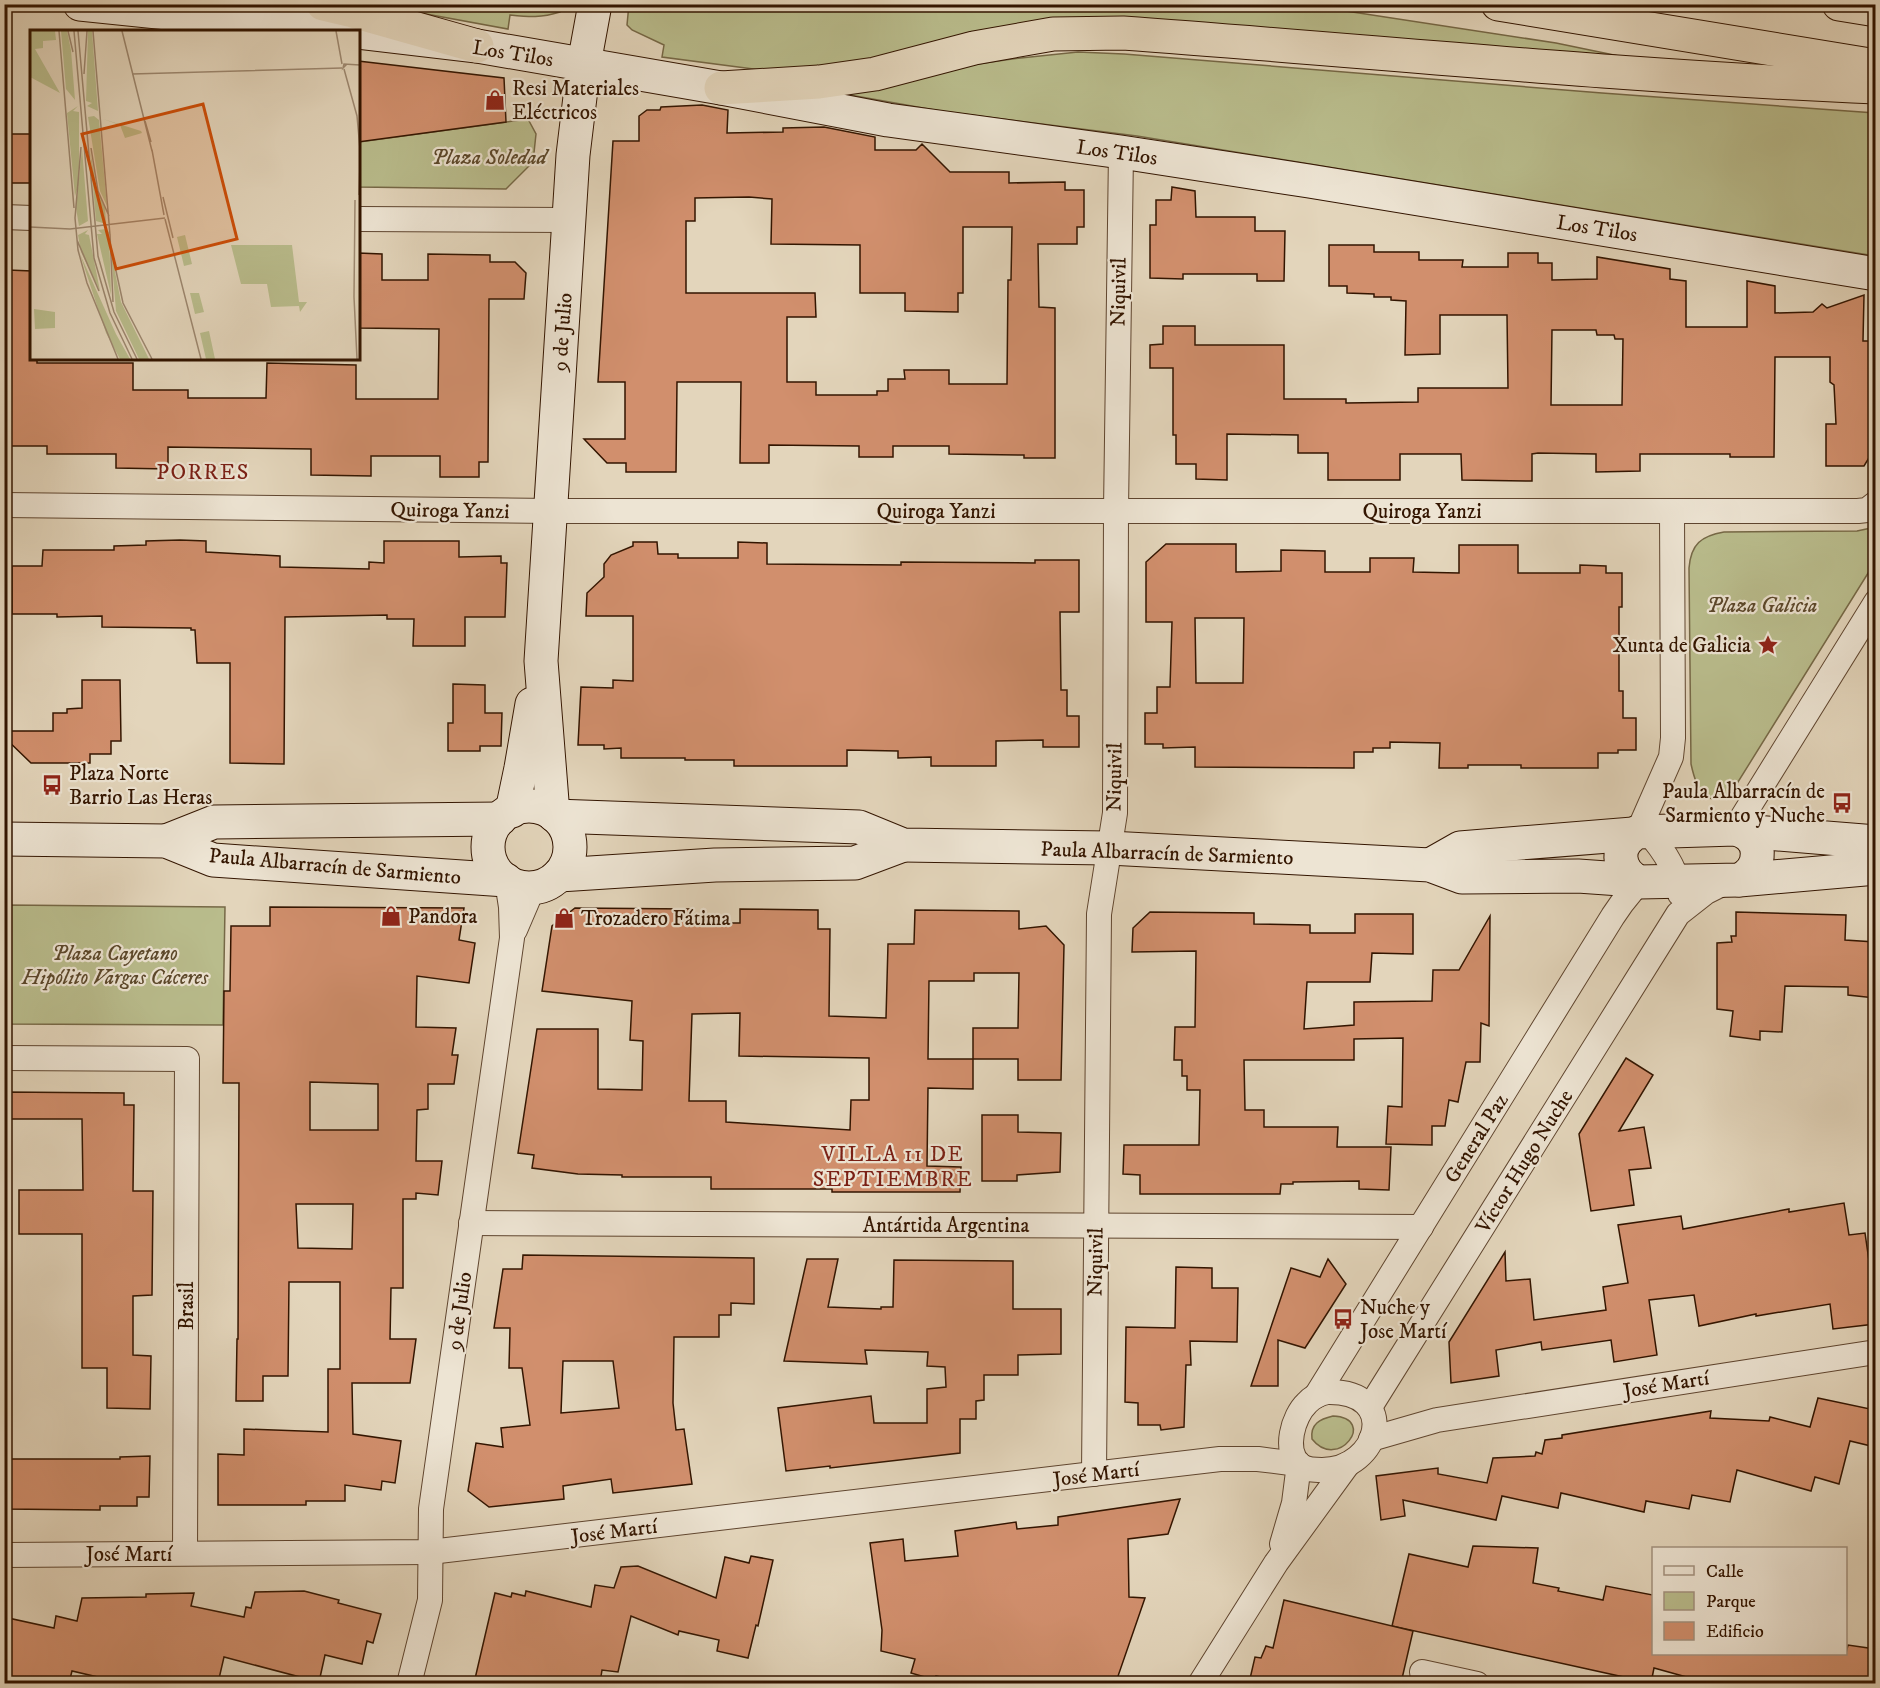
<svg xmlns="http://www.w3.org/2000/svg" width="1880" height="1688" viewBox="0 0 1880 1688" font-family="'IM FELL DW Pica',serif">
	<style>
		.green { fill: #b9bc8c; stroke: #766846; stroke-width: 1.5 }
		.building { fill: #d18f6d; stroke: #331500; stroke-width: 1.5; fill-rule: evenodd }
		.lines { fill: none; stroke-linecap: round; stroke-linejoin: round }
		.street-casing { stroke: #5f452f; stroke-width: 26 }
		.secondary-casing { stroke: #331500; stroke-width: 35 }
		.highway-casing { stroke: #331500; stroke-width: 35 }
		.street { stroke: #ede4d3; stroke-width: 24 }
		.secondary { stroke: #ede4d3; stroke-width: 33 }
		.highway { stroke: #e3d5bb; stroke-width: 33 }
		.labels { text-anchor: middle; stroke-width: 4.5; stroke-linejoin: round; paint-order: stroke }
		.street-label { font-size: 21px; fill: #331500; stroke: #ede4d3 }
		.poi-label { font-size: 21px; fill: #331500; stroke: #ede4d3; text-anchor: start }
		.park-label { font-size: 21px; font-style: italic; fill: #5b472a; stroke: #ede4d3 }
		.neighbourhood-label { font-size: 22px; letter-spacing: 1.5px; fill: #7a1f14; stroke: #ede4d3 }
		.inset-road { fill: none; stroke: #9d8870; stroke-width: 1.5 }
		.view { fill: #cd4f0a; fill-opacity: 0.15; stroke: #cd4f0a; stroke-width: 3 }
		.inset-edge { fill: none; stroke: #331500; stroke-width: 3 }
	</style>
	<rect width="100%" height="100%" fill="#e3d5bb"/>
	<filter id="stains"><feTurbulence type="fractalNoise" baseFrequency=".00333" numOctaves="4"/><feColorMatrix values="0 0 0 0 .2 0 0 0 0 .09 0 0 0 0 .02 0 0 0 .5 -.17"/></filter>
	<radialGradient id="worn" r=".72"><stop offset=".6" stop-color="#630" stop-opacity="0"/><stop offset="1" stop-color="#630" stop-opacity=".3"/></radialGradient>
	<g class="green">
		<polygon points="629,4 1300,4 1556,43 1643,61 1189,28 871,64 761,70 662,57 664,45 632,30 627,25"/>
		<path d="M377 5H561L560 12C541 18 530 17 510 15L508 29Z"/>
		<polygon points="1078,52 1124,54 1602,93 1875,113 1875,256 1137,136 940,111 850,95 851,93 937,70 1012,59"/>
		<polygon points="528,119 536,134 533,162 506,189 359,187 359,142"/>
		<path d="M1875 525V562L1733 790C1705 813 1696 787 1691 764L1689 568C1691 544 1701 536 1724 532L1857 531 1871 528Z"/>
		<polygon points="5,905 225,907 223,1025 5,1024"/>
		<path d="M1333 1416C1378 1418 1338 1472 1312 1439 1310 1424 1320 1419 1333 1416Z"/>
	</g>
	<g class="building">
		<polygon points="358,61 504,78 506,122 358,142"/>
		<path d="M702 105 728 110 727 133 783 132V128L824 127 875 137V150H916L922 144 950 172H1009V183L1065 182V190H1084V227H1077V244H1038L1039 307 1055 308V458H1024V455L949 454V446H893V457H859V446L769 445V463H740L741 382H677L676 472H626V463H607L584 439H625V382H598L613 141H639V116L647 110H660L661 107ZM749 197 772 199 771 244 860 245V293H905V311L958 312V293H963V227H1012L1011 280H1008L1007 384H949V370H904L905 379H888V391H877V395H816V382H787V317H816L815 293H686V221H695V198Z"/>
		<rect x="4" y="134" width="28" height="49"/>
		<polygon points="1172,187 1195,191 1196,217 1255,217 1255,231 1285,231 1284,281 1257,281 1257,274 1183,274 1183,279 1150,278 1150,225 1156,225 1156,200 1171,200"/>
		<path d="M1329 245H1374V252H1419V260H1463L1462 267H1508V253H1538V263H1552V280L1597 279V257L1670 269V279L1686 281V327H1747V281L1775 286V313L1813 312 1822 304 1827 308 1864 295 1863 341H1875V448L1864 466H1826V424H1836L1834 385 1830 382V357H1775L1774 457H1730V454H1640V471L1596 472V454L1538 453 1532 454V481L1462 480 1461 454H1400V480H1328V453H1298V435L1227 434V480L1196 479V464H1176V435H1173V368H1150V345L1163 344V326H1195V345H1284V399H1346V403L1418 402V388H1508L1507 315H1440V354L1405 355 1406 301 1391 300V297H1374V294L1347 293V286H1329ZM1552 330H1596L1597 335H1614L1615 339H1623L1622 405H1551Z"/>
		<polygon points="358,253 382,254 382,280 428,280 428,254 490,255 490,262 515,262 526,273 524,299 489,299 488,462 479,462 479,477 440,477 440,456 371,456 371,476 311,475 311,449 168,447 168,469 116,468 116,454 47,454 47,446 6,446 8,270 32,271 32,358 37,358 37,363 133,363 133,390 188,390 188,398 266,398 267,363 356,365 356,399 438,399 439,329 358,328"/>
		<polygon points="180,540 206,541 206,552 280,556 280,567 369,569 369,562 384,563 384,541 459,541 459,557 501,556 501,563 507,563 505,617 465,617 465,646 413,646 414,619 387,619 387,615 285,617 284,764 230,763 230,663 197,663 195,630 191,630 191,628 102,627 102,616 57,617 57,614 12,614 12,566 42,566 43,550 114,550 114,546 146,545 146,541"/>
		<polygon points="633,542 657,542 658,554 678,554 678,558 738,558 738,542 767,543 767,564 901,565 901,562 1035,563 1035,560 1079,560 1079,612 1060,612 1061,690 1067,690 1067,716 1079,716 1079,747 1043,747 1043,740 996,741 996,766 931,766 931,757 898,758 898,751 847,750 847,766 734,766 734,760 685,760 685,758 621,758 621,748 604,749 604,745 578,745 581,687 613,688 613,680 633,681 633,616 586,616 587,593 604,577 604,564 611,555 633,546"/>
		<path d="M1166 544H1236V572L1281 571V550L1325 551V572H1370V558H1414L1413 572 1459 573V545H1518V573H1580V565L1606 566V573H1622V607H1619V691H1623V718H1636V750H1618V753H1598V768H1521V765H1468V768H1439L1440 743 1390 742V748H1373V752H1354V768L1195 767V747L1163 748V744H1145V713H1157V687H1170L1172 622H1146V562ZM1195 618H1244L1243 683H1196Z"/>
		<polygon points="82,680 120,680 121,741 111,741 111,754 90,754 90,763 31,763 4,737 4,731 53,731 53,713 67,713 67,709 82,708"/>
		<polygon points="453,684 485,685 485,713 502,713 501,746 480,746 480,751 448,751 448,723 453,723"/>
		<path d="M270 907 464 908 459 940 475 943 469 983 417 976 416 1027 456 1028 452 1055H458L454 1084H428V1109L417 1110 416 1161H442L438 1195 416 1193V1199H403V1288H391L390 1339H416L410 1383H352L353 1434 401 1441 395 1483 382 1481 381 1490 345 1485V1501H306V1505H218V1454L244 1455V1429L328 1432V1369H340V1282H289L288 1376H263V1401H236L237 1339H238L239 1083H223L224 991H230L231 926H270ZM310 1082 378 1084V1130H310ZM296 1204H353L352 1249 298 1248Z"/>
		<path d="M575 908 691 909V923H740V909L818 910V929H830L829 1016 886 1018 888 944H914L915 910 1019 911V929L1046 926 1064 945 1061 1080H1018V1059H973V1089L928 1088 927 1166 961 1167 960 1192H832V1189H711V1177H622V1175L578 1174 532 1168 534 1155 518 1153 537 1029H598V1089L642 1090 643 1041 630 1040 632 1001 542 991 552 926ZM974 973H1019L1018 1028H973V1059H928L929 981H974ZM740 1013 739 1056 869 1058V1100H851L850 1130 726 1122V1101H689L692 1014Z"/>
		<polygon points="1150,912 1254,913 1254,924 1310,925 1310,933 1355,933 1355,914 1413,914 1413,954 1372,953 1370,982 1307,982 1304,1029 1354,1025 1354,1002 1432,1001 1433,970 1459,970 1490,916 1489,1026 1481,1023 1480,1062 1466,1062 1458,1102 1449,1100 1445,1126 1432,1126 1432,1145 1386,1144 1388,1106 1402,1107 1403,1038 1354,1039 1354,1060 1244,1060 1245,1110 1264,1110 1264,1127 1338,1127 1337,1147 1391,1147 1389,1190 1359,1189 1359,1181 1293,1182 1293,1184 1281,1184 1280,1194 1140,1194 1140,1175 1123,1174 1124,1145 1199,1145 1200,1090 1187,1090 1187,1076 1182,1076 1182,1060 1174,1060 1175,1027 1195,1027 1196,951 1132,952 1133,928"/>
		<polygon points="1736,912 1846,915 1845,940 1875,942 1875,998 1848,995 1848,987 1785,986 1782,1032 1760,1031 1760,1040 1730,1036 1733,1011 1717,1009 1717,943 1732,942 1731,936 1736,936"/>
		<polygon points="1626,1058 1653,1075 1619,1131 1644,1127 1651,1168 1629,1170 1634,1205 1591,1211 1579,1134"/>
		<polygon points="4,1092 124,1093 124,1105 134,1105 133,1191 153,1191 152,1295 133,1296 133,1355 151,1356 150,1409 107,1408 107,1368 82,1368 82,1234 19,1234 19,1190 83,1190 82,1119 4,1119"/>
		<polygon points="982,1115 1018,1115 1018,1132 1061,1133 1060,1172 1017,1175 1017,1181 982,1181"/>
		<polygon points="1844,1203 1849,1235 1865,1233 1869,1261 1875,1260 1875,1324 1833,1329 1830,1304 1756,1316 1756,1314 1699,1326 1694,1295 1649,1300 1657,1355 1614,1362 1611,1340 1542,1350 1541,1342 1496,1350 1499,1376 1451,1383 1449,1342 1505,1252 1506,1281 1530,1279 1534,1320 1606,1310 1603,1287 1628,1283 1618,1225 1681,1216 1683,1229 1789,1209 1789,1212"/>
		<path d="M523 1255 754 1258V1304L731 1303V1315H719V1337H674L673 1403 676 1430 684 1429 692 1484 613 1493 611 1479 563 1486 564 1499 489 1507 468 1491 476 1443 503 1447 501 1428 530 1425 522 1368H509L510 1328H494L503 1269H522ZM563 1361H613L619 1408 561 1413Z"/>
		<polygon points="807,1259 838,1259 828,1307 881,1309 881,1307 893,1307 894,1260 1013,1261 1013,1309 1061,1309 1061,1354 1018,1355 1018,1375 984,1375 984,1400 976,1401 976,1419 960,1419 960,1453 830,1468 830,1466 786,1471 778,1408 871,1396 874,1423 927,1423 927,1389 946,1387 945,1367 927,1366 928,1352 865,1350 867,1364 784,1361"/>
		<polygon points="1328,1259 1346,1284 1305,1348 1278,1340 1278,1386 1251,1386 1291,1268 1320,1277"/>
		<polygon points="1176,1267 1212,1268 1212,1288 1238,1288 1237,1342 1190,1341 1191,1365 1186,1365 1184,1427 1161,1430 1160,1425 1138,1425 1138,1403 1125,1402 1126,1327 1175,1328"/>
		<polygon points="1818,1398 1875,1410 1875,1447 1850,1441 1839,1484 1815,1477 1811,1491 1737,1470 1730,1502 1692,1495 1689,1509 1646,1501 1644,1512 1561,1493 1558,1508 1502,1496 1496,1520 1403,1500 1405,1516 1381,1520 1376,1476 1438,1468 1438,1474 1487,1483 1493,1458 1535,1456 1536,1452 1542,1454 1545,1440 1562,1438 1562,1435 1711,1411 1710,1418 1769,1421 1770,1417 1810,1427"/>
		<polygon points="150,1456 149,1497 137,1497 137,1506 100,1506 100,1510 4,1509 4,1459 120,1459 120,1457"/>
		<polygon points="1180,1499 1168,1534 1128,1539 1129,1597 1145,1598 1116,1682 1101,1679 1099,1683 966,1683 936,1676 935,1680 911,1673 915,1659 881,1651 882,1630 870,1543 903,1539 905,1561 958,1556 955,1531 1016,1522 1017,1529 1058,1525 1058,1517"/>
		<polygon points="1473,1546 1538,1548 1533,1583 1559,1588 1558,1591 1603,1600 1606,1586 1653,1595 1653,1653 1846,1653 1848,1645 1875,1649 1875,1683 1708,1683 1654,1668 1651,1683 1392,1626 1409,1554 1468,1567"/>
		<polygon points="751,1556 773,1560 758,1626 756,1625 748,1658 717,1651 719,1640 679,1631 678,1635 631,1616 618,1672 602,1670 600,1683 474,1683 495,1593 511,1597 512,1593 525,1596 526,1591 591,1607 595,1585 614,1588 621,1567 638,1566 716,1598 725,1557 749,1563"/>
		<polygon points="304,1591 339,1600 338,1603 381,1614 373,1643 367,1641 362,1664 325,1655 319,1682 224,1657 218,1683 187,1677 187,1681 174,1677 172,1683 148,1683 120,1677 119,1682 72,1671 69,1683 4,1683 4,1632 8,1618 54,1628 56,1616 77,1621 82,1598 146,1597 146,1594 194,1593 191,1606 244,1617 246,1607 251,1608 255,1592"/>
		<polygon points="1284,1600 1413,1631 1401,1683 1249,1683 1255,1657 1261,1658 1266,1646 1273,1648"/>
	</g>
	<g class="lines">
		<g class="street-casing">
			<g id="street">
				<polyline points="4,217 32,218"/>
				<polyline points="358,219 569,220"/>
				<polyline points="4,505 551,511 1858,511 1867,510 1876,503"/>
				<polyline points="1735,829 1876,602"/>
				<path d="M1647 831C1662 848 1678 871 1680 894"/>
				<polyline points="1638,832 1671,757 1673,738 1672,511"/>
				<polyline points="515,930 533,888"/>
				<polyline points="4,1058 187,1059 185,1553"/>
				<polyline points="471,1223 1421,1227"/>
				<path d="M1327 1392C1401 1390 1380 1470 1322 1470 1315 1470 1306 1470 1300 1465 1283 1451 1293 1416 1307 1403 1312 1397 1319 1394 1327 1392Z"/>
				<polyline points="1316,1396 1613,916 1622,903 1639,882"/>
				<polyline points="1370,1407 1678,914 1706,892 1726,882"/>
				<polyline points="1371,1439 1437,1420 1876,1352"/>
				<polyline points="1094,1474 1099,914 1115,813 1116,511 1121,152"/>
				<polyline points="1282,1544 1294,1503 1299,1464"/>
				<polyline points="4,1555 430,1552 1220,1459 1258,1459 1298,1464"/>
				<polyline points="1422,1672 1477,1684"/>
				<polyline points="409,1684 430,1600 431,1509 512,938 511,907 507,881"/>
				<polyline points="1200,1684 1276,1563 1348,1464"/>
			</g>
		</g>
		<g class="secondary-casing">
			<g id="secondary">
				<polyline points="80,4 350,32"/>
				<polyline points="358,32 477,46 721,88 888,120 1121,152 1309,181 1876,274"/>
				<circle cx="529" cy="847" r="41"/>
				<polyline points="512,811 521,768 532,704"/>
				<polyline points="553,814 541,661 573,155 584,64 595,4"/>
				<polyline points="555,816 859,827 903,845 1109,848 1430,865 1462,877 1578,876 1635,880"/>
				<path d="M1735 829C1764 835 1764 869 1739 880L1639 882C1616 871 1614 843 1638 832Z"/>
				<polyline points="1742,831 1876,842"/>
				<polyline points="4,839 166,841 213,860 506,880"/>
				<polyline points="166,841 214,822 500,819"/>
				<polyline points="1430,865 1460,848 1633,834"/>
				<polyline points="559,875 715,865 855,863 903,845"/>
				<polyline points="1739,880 1876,868"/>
			</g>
		</g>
		<g class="highway-casing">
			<g id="highway">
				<polyline points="323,4 353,11 477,46"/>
				<polyline points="1498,4 1876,66"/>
				<polyline points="1839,4 1876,10"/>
				<path d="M721 88 819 82 875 74 974 48 1053 34 1123 33C1374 51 1624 77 1876 87"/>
			</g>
		</g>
		<use href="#street" class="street"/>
		<use href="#secondary" class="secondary"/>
		<use href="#highway" class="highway"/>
	</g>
	<defs>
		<g id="shop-bare" transform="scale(1.62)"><path d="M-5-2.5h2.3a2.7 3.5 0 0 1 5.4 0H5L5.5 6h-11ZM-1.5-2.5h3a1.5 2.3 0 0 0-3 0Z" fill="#8f2418" stroke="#ede4d3" stroke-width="2.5" paint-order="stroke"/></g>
		<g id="sight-bare" transform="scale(1.62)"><path d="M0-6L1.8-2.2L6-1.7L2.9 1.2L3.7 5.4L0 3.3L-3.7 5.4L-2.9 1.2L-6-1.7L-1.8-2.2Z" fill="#8f2418" stroke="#ede4d3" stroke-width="2.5" paint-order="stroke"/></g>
		<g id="bus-bare" transform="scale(1.62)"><path d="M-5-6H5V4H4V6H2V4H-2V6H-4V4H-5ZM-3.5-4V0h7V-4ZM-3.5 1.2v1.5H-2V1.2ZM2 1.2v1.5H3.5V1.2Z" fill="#8f2418" stroke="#ede4d3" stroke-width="2.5" paint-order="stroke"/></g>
	</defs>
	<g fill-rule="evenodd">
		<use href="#shop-bare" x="495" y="100"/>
		<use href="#sight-bare" x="1768" y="645"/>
		<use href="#bus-bare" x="52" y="785"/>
		<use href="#bus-bare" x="1842" y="803"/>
		<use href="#shop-bare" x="391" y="916"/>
		<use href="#shop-bare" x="564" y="918"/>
		<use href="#bus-bare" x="1343" y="1319"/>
	</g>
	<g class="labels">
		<g class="street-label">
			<text transform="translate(513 53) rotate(9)" y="7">Los Tilos</text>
			<text transform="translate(1117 152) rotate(8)" y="7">Los Tilos</text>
			<text transform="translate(1597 228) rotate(9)" y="7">Los Tilos</text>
			<text transform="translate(1118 292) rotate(-89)" y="7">Niquivil</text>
			<text transform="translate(562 332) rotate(-86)" y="7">9 de Julio</text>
			<text transform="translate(450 510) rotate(1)" y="7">Quiroga Yanzi</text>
			<text x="936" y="518">Quiroga Yanzi</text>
			<text x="1422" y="518">Quiroga Yanzi</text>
			<text transform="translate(1114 777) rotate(-89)" y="7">Niquivil</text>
			<text transform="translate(1167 853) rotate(2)" y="7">Paula Albarracín de Sarmiento</text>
			<text transform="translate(335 866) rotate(5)" y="7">Paula Albarracín de Sarmiento</text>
			<text transform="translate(1476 1138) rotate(-58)" y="7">General Paz</text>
			<text transform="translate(1524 1161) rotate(-58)" y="7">Víctor Hugo Nuche</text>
			<text x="946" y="1232">Antártida Argentina</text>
			<text transform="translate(1095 1262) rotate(-89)" y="7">Niquivil</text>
			<text transform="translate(186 1306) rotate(-90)" y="7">Brasil</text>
			<text transform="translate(459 1311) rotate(-82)" y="7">9 de Julio</text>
			<text transform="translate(1666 1384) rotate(-9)" y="7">José Martí</text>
			<text transform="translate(1096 1474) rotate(-7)" y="7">José Martí</text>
			<text transform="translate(614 1531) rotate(-7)" y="7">José Martí</text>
			<text x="129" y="1561">José Martí</text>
		</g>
		<g class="poi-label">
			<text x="512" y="95">Resi Materiales<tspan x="512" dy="24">Eléctricos</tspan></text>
			<text x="1751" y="652" text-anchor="end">Xunta de Galicia</text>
			<text x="69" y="780">Plaza Norte<tspan x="69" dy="24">Barrio Las Heras</tspan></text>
			<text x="1825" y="798" text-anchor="end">Paula Albarracín de<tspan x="1825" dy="24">Sarmiento y Nuche</tspan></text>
			<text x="408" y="923">Pandora</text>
			<text x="581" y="925">Trozadero Fátima</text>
			<text x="1360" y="1314">Nuche y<tspan x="1360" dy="24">Jose Martí</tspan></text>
		</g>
		<g class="park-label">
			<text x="489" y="164">Plaza Soledad</text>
			<text x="1762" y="612">Plaza Galicia</text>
			<text x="115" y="960">Plaza Cayetano<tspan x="115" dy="24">Hipólito Vargas Cáceres</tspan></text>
		</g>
		<g class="neighbourhood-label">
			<text x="203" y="479">PORRES</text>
			<text x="893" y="1161">VILLA 11 DE<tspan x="893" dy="25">SEPTIEMBRE</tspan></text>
		</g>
	</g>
	<g transform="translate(30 30)">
		<rect width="330" height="330" fill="#e3d5bb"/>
		<path d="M1 1H25L26 10 13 11V18L5 19 30 63 0 47ZM31 1H37L41 20 45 70 36 59ZM58 1H62L68 81 57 76 62 73 56 71ZM48 76 43 81 49 82V153L45 166 37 83ZM64 86 69 90 77 176 70 161 58 87ZM73 89 111 101 112 103 95 108 90 95ZM52 119 58 191 49 196 46 178ZM60 120 67 160 75 177 76 194 66 191ZM76 199 79 202 81 265 67 204H72L68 200ZM58 200 55 204 59 205 70 261 51 222 48 205ZM155 205 162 234 154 236 147 207ZM201 215H262L269 272H277L270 282 269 276 241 277 237 254H211ZM81 222 91 272 119 329H109L86 281ZM50 224 86 304 100 329H90L76 303ZM160 263H169L174 282 165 284ZM4 279 25 282V298L5 299ZM179 301 185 329H176L170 303Z" fill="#b9bc8c"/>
		<path class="inset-road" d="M29 1 44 178M38 1 43 22M44 1 64 228 80 283 102 329M48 1 68 226 84 282 107 329M63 1 80 205M92 1 122 121M306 1 312 34M317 34 313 38 314 34 330 35M314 39 327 86 330 119M54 44 57 1M102 44 312 38M115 91 121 112M61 118 68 161 79 186M122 120 134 185M329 165 330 134M133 167 143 208M325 170 324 267 327 329M45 188 48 220 57 253 88 329M45 188 51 117M135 189 171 329M0 197 40 199 135 188M80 204 83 272M47 210 69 261M83 227 93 273 122 329"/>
		<path class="view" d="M173 74 207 209 86 239 52 104Z"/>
		<rect width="330" height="330" class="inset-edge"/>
	</g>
	<rect width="1880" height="1688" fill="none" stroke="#e3d5bb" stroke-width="24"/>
	<rect x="6" y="6" width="1868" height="1676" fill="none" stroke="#331500" stroke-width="3"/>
	<rect x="12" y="12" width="1856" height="1664" fill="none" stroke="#331500" stroke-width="1.5"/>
	<rect x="1652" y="1547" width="195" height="108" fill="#ede4d3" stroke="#a3917f" stroke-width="1.5"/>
	<rect x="1664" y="1566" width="30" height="9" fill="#ede4d3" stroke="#a3917f" stroke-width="1.5"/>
	<text x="1706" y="1577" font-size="18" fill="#331500">Calle</text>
	<rect x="1664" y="1592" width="30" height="18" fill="#b9bc8c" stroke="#a3917f" stroke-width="1.5"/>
	<text x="1706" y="1607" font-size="18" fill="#331500">Parque</text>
	<rect x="1664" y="1622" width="30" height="18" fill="#d18f6d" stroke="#a3917f" stroke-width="1.5"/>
	<text x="1706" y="1637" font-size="18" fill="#331500">Edificio</text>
	<rect width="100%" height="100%" filter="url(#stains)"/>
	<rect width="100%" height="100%" fill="url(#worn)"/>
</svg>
